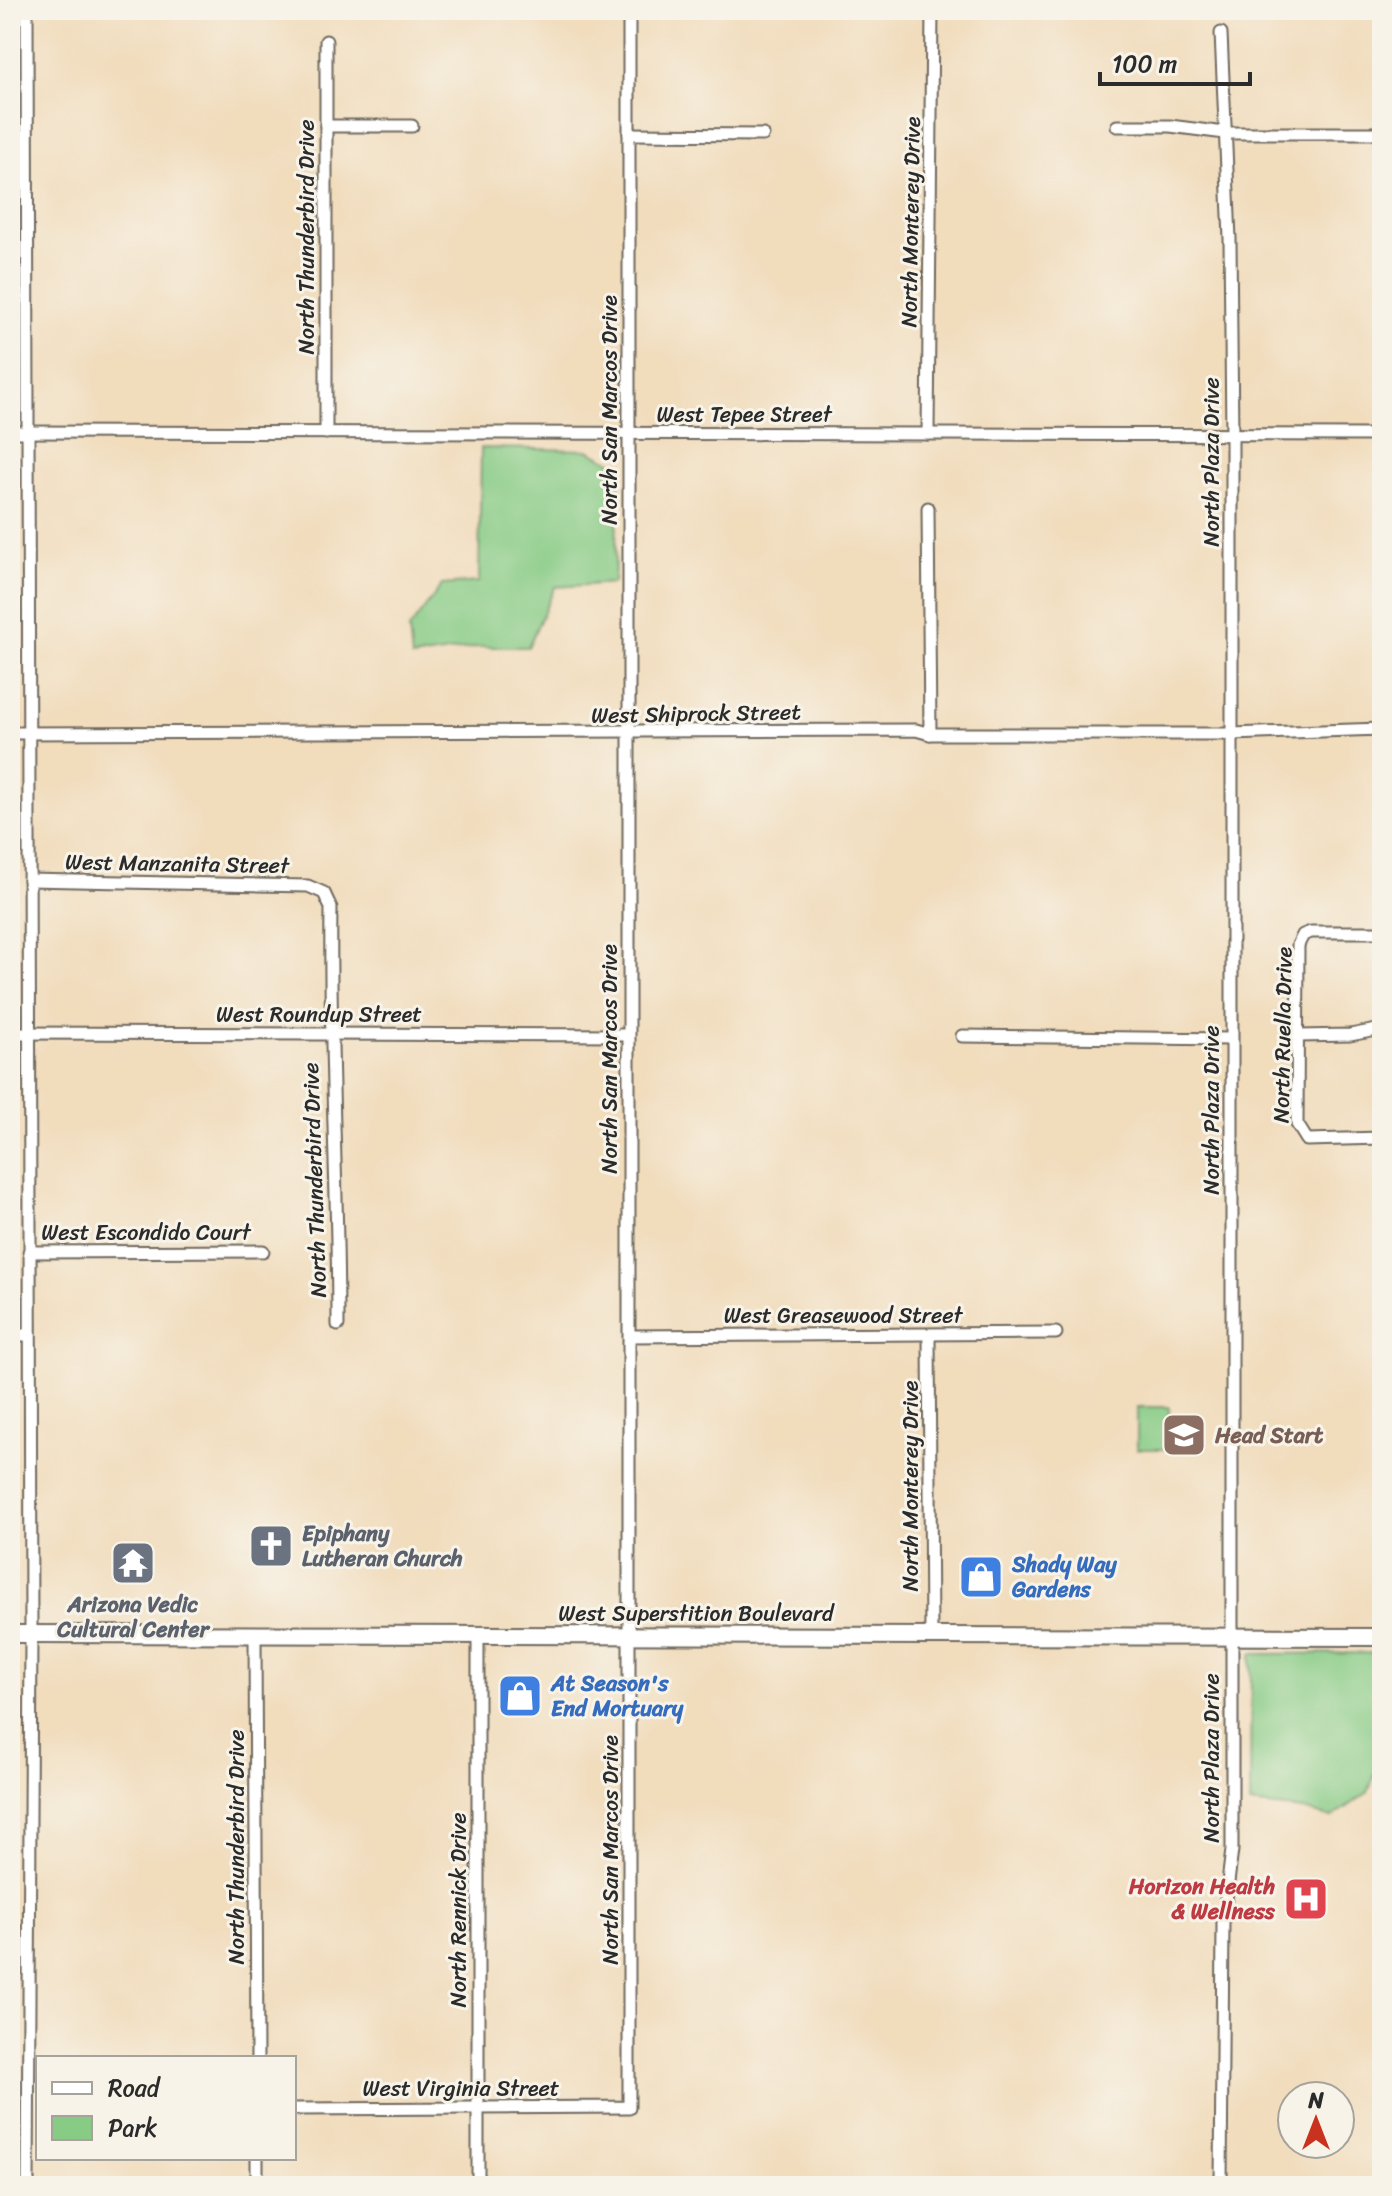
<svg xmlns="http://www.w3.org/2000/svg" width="1392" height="2196" viewBox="0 0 1392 2196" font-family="Sriracha,sans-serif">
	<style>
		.green { fill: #87cb85; stroke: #597b58; stroke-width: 2 }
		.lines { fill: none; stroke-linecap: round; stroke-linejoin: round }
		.minor-casing { stroke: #70695e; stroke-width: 15 }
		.secondary-casing { stroke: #70695e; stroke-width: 20 }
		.minor { stroke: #fff; stroke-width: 11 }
		.secondary { stroke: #fff; stroke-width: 16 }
		.labels { text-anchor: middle; stroke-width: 6; stroke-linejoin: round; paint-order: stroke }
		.street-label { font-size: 22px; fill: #2b2b2b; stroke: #f7f3e8 }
		.education-label { font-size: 22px; font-weight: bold; fill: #785e54; stroke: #f7f3e8; text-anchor: start }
		.worship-label { font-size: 22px; font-weight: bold; fill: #5b616d; stroke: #f7f3e8; text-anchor: start }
		.shop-label { font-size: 22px; font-weight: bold; fill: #366cbe; stroke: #f7f3e8; text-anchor: start }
		.health-label { font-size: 22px; font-weight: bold; fill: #be3a42; stroke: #f7f3e8; text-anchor: end }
	</style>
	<rect width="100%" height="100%" fill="#f7f3e8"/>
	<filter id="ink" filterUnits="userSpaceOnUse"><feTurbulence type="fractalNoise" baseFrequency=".0125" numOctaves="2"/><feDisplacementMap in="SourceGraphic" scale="16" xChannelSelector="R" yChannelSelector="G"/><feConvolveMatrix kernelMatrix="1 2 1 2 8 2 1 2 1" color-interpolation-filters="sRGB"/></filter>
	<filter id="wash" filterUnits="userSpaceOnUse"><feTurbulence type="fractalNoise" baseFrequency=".006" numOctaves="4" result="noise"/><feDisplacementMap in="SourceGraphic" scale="32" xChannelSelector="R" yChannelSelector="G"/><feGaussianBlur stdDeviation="1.8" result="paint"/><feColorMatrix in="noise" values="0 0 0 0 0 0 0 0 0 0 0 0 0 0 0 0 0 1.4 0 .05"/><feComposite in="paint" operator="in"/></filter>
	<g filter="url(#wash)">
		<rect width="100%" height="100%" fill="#f1dcbc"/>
		<g class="green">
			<polygon points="481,448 588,450 620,466 614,583 555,587 528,647 478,647 412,658 409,629 442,585 479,582"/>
			<polygon points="1137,1407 1169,1407 1169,1416 1176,1422 1175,1449 1137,1449"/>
			<polygon points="1382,1653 1382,1743 1376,1772 1368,1792 1332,1818 1303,1810 1250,1804 1251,1654"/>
		</g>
	</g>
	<g filter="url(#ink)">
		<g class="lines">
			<g class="minor-casing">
				<g id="minor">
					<polyline points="27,10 31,1634 28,2186"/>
					<polyline points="1221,33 1230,239 1232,435 1232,1850 1223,1923 1221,2186"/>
					<polyline points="326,126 412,126"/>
					<polyline points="1117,126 1170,126 1225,133 1382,133"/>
					<polyline points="629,134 763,135"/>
					<polyline points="10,432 1382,435"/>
					<polyline points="326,433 326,41"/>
					<polyline points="928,434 932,10"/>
					<polyline points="928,508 930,734"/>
					<polyline points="10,733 916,730 930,734 1232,734 1382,729"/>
					<path d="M29 880 308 886 324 893 331 908C329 1047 338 1186 338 1325"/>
					<polyline points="1382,932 1311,932 1303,935 1298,945 1297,1124 1307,1140 1382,1138"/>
					<polyline points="10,1033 628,1035"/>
					<polyline points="962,1036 1231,1039"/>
					<polyline points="1298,1036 1350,1035 1382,1029"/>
					<polyline points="29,1252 263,1251"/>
					<polyline points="10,1335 29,1335"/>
					<polyline points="929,1335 931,1636"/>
					<polyline points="630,1336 1056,1333"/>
					<polyline points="255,1635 257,2058"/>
					<polyline points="294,2109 629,2107 629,10"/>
					<polyline points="257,2158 257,2186"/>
					<polyline points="478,2186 478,1635"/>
				</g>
			</g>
			<g class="secondary-casing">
				<polyline id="secondary" points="10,1634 1382,1637"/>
			</g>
			<use href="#minor" class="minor"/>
			<use href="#secondary" class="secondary"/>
		</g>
	</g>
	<defs>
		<g id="school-square" transform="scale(2.3)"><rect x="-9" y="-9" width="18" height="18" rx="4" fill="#8d6e63" stroke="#f7f3e8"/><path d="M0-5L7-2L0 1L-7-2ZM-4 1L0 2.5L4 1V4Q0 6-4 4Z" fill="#fff"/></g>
		<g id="church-square" transform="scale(2.3)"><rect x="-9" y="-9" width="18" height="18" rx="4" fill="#6b7280" stroke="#f7f3e8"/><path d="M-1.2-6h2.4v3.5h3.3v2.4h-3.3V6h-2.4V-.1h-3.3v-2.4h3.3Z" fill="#fff"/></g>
		<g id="temple-square" transform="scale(2.3)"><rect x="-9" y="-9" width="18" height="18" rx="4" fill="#6b7280" stroke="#f7f3e8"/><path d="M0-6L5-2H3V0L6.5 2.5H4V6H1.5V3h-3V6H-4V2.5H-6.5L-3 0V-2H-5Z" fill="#fff"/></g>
		<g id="shop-square" transform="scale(2.3)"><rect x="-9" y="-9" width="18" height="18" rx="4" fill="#3f7fe0" stroke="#f7f3e8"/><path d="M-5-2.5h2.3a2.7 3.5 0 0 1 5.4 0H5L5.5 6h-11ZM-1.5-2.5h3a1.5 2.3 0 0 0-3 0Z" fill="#fff"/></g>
		<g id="hospital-square" transform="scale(2.3)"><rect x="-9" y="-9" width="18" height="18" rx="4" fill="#e0444e" stroke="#f7f3e8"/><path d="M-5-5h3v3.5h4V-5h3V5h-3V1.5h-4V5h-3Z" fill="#fff"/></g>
	</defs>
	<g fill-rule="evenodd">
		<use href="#school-square" x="1184" y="1435"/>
		<use href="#church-square" x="271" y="1546"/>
		<use href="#temple-square" x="133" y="1563"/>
		<use href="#shop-square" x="981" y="1577"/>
		<use href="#shop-square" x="520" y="1696"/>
		<use href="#hospital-square" x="1306" y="1899"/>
	</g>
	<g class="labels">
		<g class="street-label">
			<text transform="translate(910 222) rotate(-89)" y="8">North Monterey Drive</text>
			<text transform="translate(306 237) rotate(-90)" y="8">North Thunderbird Drive</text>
			<text transform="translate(609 410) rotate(-90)" y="8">North San Marcos Drive</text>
			<text x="744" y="422">West Tepee Street</text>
			<text transform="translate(1211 462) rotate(-90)" y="8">North Plaza Drive</text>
			<text transform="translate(696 713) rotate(-1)" y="8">West Shiprock Street</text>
			<text transform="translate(177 863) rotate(1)" y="8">West Manzanita Street</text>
			<text x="319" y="1022">West Roundup Street</text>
			<text transform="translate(1282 1035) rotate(-89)" y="8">North Ruella Drive</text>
			<text transform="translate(609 1059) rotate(-90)" y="8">North San Marcos Drive</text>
			<text transform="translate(1211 1110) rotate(-90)" y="8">North Plaza Drive</text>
			<text transform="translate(314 1180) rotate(-92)" y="8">North Thunderbird Drive</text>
			<text x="146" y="1240">West Escondido Court</text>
			<text x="843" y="1323">West Greasewood Street</text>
			<text transform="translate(910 1486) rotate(-90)" y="8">North Monterey Drive</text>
			<text x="696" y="1621">West Superstition Boulevard</text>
			<text transform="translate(1211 1758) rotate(-90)" y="8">North Plaza Drive</text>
			<text transform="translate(236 1847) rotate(-90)" y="8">North Thunderbird Drive</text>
			<text transform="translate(610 1850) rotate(-90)" y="8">North San Marcos Drive</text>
			<text transform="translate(458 1910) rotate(-90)" y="8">North Rennick Drive</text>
			<text x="461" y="2096">West Virginia Street</text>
		</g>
		<g class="education-label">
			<text x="1215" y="1443">Head Start</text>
		</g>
		<g class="worship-label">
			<text x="302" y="1541">Epiphany<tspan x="302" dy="25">Lutheran Church</tspan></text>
			<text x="133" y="1612" text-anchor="middle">Arizona Vedic<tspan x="133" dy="25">Cultural Center</tspan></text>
		</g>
		<g class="shop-label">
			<text x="1012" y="1572">Shady Way<tspan x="1012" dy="25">Gardens</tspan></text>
			<text x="551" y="1691">At Season's<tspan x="551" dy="25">End Mortuary</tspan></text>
		</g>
		<g class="health-label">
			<text x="1275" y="1894">Horizon Health<tspan x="1275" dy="25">&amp; Wellness</tspan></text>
		</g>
	</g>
	<rect width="1392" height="2196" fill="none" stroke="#f7f3e8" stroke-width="40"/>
	<rect x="36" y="2056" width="260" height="104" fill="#f7f3e8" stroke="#a5a39c" stroke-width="2"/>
	<rect x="52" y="2082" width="40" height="12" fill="#ffffff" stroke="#a5a39c" stroke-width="2"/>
	<text x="108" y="2096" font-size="24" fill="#2b2b2b">Road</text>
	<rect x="52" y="2116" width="40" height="24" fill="#87cb85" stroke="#a5a39c" stroke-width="2"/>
	<text x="108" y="2136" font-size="24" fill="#2b2b2b">Park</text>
	<g transform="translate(1316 2120)"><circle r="38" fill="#f7f3e8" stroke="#a5a39c" stroke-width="2"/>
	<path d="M0-6L14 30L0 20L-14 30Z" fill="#c8321e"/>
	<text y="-12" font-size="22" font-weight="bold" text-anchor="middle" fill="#2b2b2b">N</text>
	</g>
	<path d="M1100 72v12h150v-12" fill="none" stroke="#2b2b2b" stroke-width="4"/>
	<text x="1112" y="72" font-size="24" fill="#2b2b2b" stroke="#f7f3e8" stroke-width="6" paint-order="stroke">100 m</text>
</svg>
